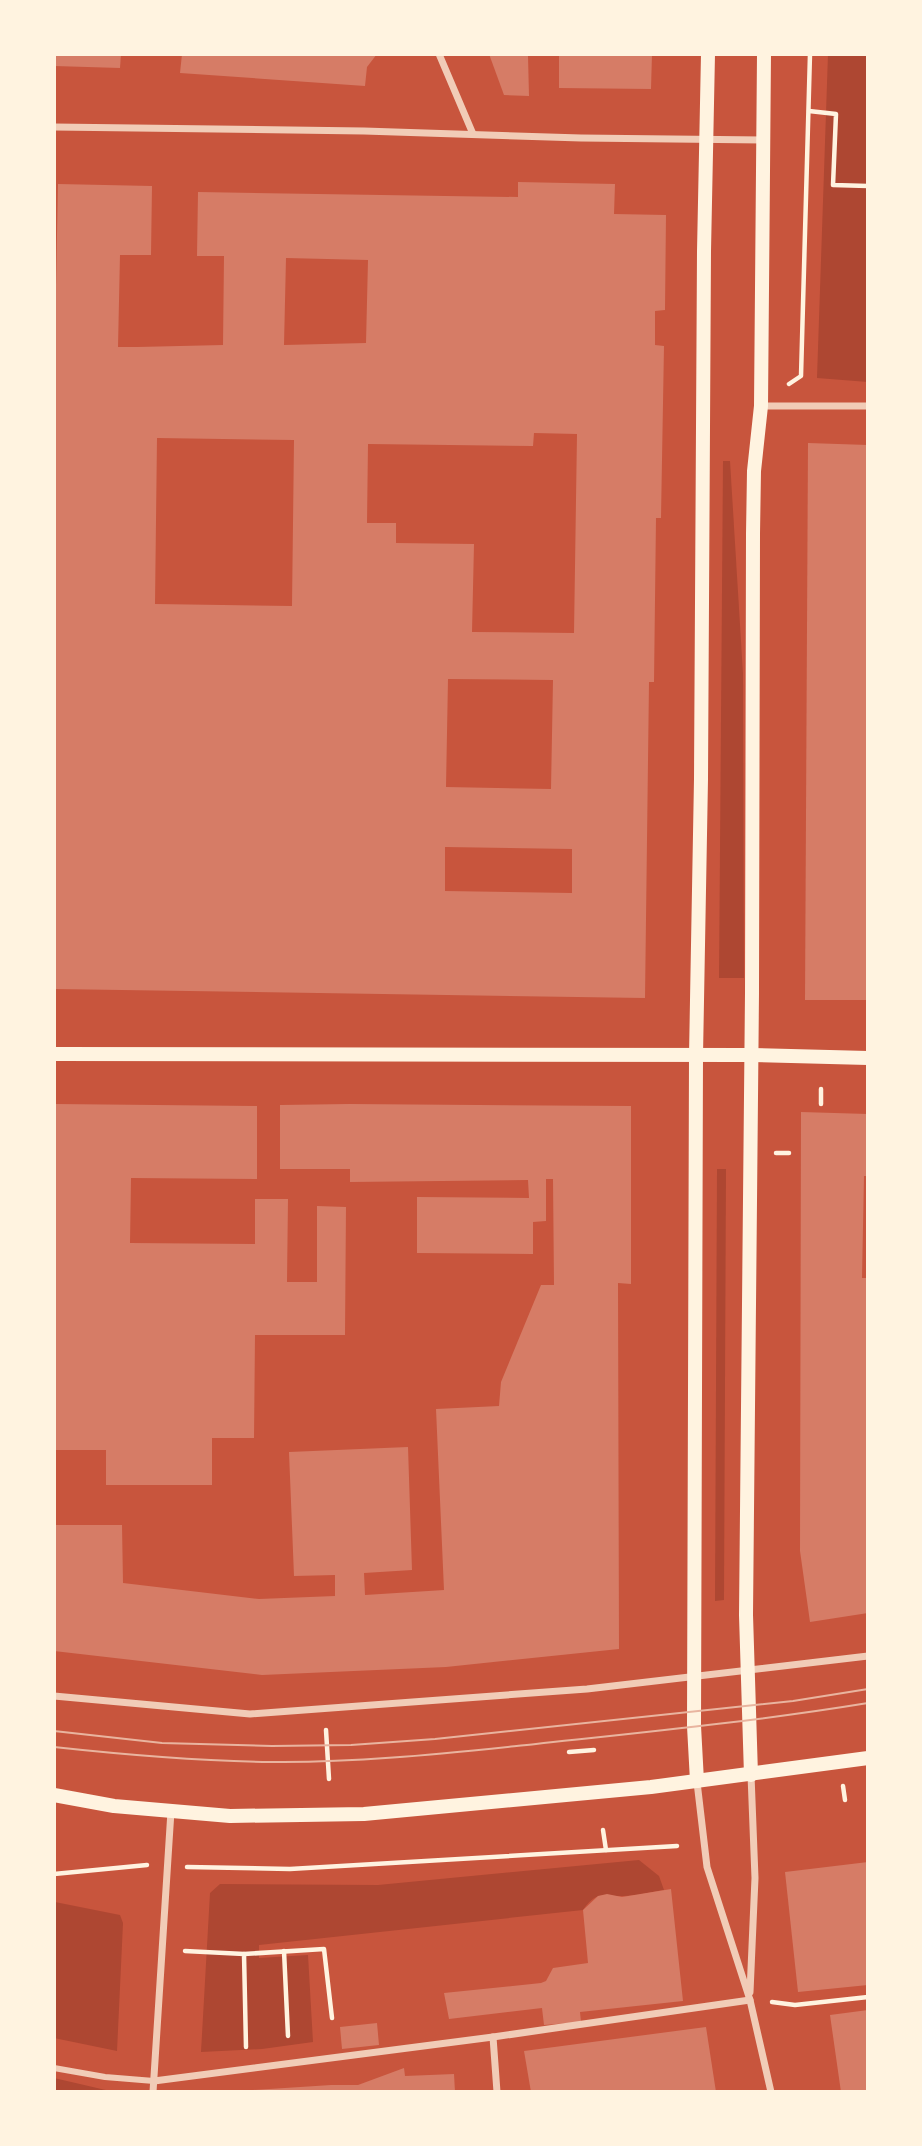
<svg xmlns="http://www.w3.org/2000/svg" width="922" height="2146" viewBox="0 0 922 2146" font-family="'PT Sans',sans-serif">
	<style>
		.green { fill: #ae4732 }
		.building { fill: #d67c66; fill-rule: evenodd }
		.lines { fill: none; stroke-linecap: round; stroke-linejoin: round }
		.path { stroke: #fff3e0; stroke-width: 4.5 }
		.pedestrian { stroke: #f1ccb7; stroke-width: 6 }
		.minor { stroke: #f1ccb7; stroke-width: 7 }
		.secondary { stroke: #fff3e0; stroke-width: 14 }
		.tram { stroke: #e9b49f; stroke-width: 2 }
	</style>
	<rect width="100%" height="100%" fill="#c8553d"/>
	<g class="green">
		<polygon points="828,54 868,54 868,382 817,378"/>
		<polygon points="723,461 730,461 743,674 744,978 719,978"/>
		<polygon points="717,1169 726,1169 724,1600 715,1601"/>
		<path d="M639 1860 659 1876 664 1890C650 1892 637 1896 623 1896 603 1897 597 1890 583 1910L259 1945V1958L308 1955 313 2042 262 2049 201 2052 210 1893 220 1884 378 1885Z"/>
		<polygon points="55,1902 120,1915 123,1923 117,2051 54,2038"/>
		<polygon points="54,2078 110,2091 110,2092 54,2092"/>
	</g>
	<g class="building">
		<polygon points="54,54 121,54 120,68 54,66"/>
		<polygon points="182,54 377,54 367,67 365,86 180,73"/>
		<polygon points="489,54 528,56 529,96 504,95"/>
		<polygon points="559,54 652,54 651,89 559,88"/>
		<path d="M518 182 615 184 614 214 666 215 665 310 655 311V345L664 346 661 518H656L654 682H649L645 998 54 989V386L58 184 152 186 151 255H120L118 347H137L223 345 224 256H197L198 192 518 197ZM286 258 368 260 366 343 284 345ZM534 433 577 434 574 633 472 632 474 544 396 543V523H367L368 444 533 446ZM157 438 294 440 292 606 155 604ZM448 679 553 680 551 789 446 787ZM445 847 572 849V893L445 891Z"/>
		<polygon points="808,443 868,445 868,1000 805,1000"/>
		<polygon points="55,1104 257,1106 257,1179 131,1178 130,1243 255,1244 255,1199 288,1199 287,1282 317,1282 317,1206 346,1207 345,1335 255,1335 254,1438 212,1438 212,1485 106,1485 106,1450 54,1450"/>
		<polygon points="349,1104 631,1106 631,1284 618,1283 619,1649 446,1667 262,1675 54,1651 56,1525 122,1525 123,1583 259,1599 335,1596 335,1575 294,1576 289,1452 408,1447 412,1570 364,1573 365,1595 444,1590 436,1409 499,1406 501,1382 541,1285 554,1285 553,1179 546,1179 546,1221 533,1222 533,1254 417,1253 417,1197 529,1198 528,1180 350,1182 350,1169 280,1169 280,1105"/>
		<polygon points="801,1112 868,1114 868,1176 864,1176 862,1278 868,1278 868,1613 810,1622 800,1551"/>
		<polygon points="868,1862 868,1985 798,1992 785,1872"/>
		<polygon points="671,1889 683,2001 580,2012 581,2022 544,2025 542,2008 449,2019 444,1993 541,1983 546,1981 553,1968 588,1963 583,1910 598,1896 607,1894 622,1897"/>
		<polygon points="868,2010 868,2092 841,2092 830,2015"/>
		<polygon points="377,2023 379,2045 342,2049 340,2027"/>
		<polygon points="706,2027 716,2092 531,2092 524,2051"/>
		<polygon points="404,2068 405,2076 454,2074 455,2092 253,2092 253,2090 331,2085 358,2085"/>
	</g>
	<g class="lines">
		<g class="path">
			<polyline points="809,111 836,114 833,185 868,186"/>
			<polyline points="789,384 801,376 810,54"/>
			<polyline points="821,1104 821,1089"/>
			<polyline points="776,1153 789,1153"/>
			<polyline points="326,1730 329,1779"/>
			<polyline points="569,1752 594,1750"/>
			<polyline points="843,1786 845,1800"/>
			<polyline points="603,1830 606,1850"/>
			<polyline points="187,1867 290,1869 677,1846"/>
			<polyline points="54,1874 147,1865"/>
			<polyline points="185,1951 244,1954 246,2047"/>
			<polyline points="284,1951 288,2036"/>
			<polyline points="244,1954 324,1949 332,2018"/>
			<polyline points="772,2002 795,2005 868,1997"/>
		</g>
		<polyline class="pedestrian" points="54,2068 105,2077 154,2081"/>
		<g class="minor">
			<polyline points="439,54 473,134"/>
			<polyline points="54,127 364,131 581,138 763,140"/>
			<polyline points="761,406 868,406"/>
			<polyline points="54,1696 250,1714 587,1689 868,1656"/>
			<polyline points="697,1782 707,1867 750,2000 771,2092"/>
			<polyline points="750,1992 755,1878 751,1775"/>
			<polyline points="493,2037 497,2092"/>
			<polyline points="154,2081 493,2037 750,2000"/>
			<polyline points="153,2092 171,1811"/>
		</g>
		<g class="secondary">
			<polyline points="54,1054 751,1055 868,1058"/>
			<polyline points="751,1775 746,1615 752,993 753,534 754,471 761,406 764,54"/>
			<polyline points="697,1781 694,1726 696,1056 701,779 704,251 708,54"/>
			<polyline points="54,1795 114,1806 230,1816 364,1814 651,1787 868,1758"/>
		</g>
		<g class="tram">
			<polyline points="54,1731 162,1743 272,1746 351,1745 435,1739 793,1701 868,1689"/>
			<path d="M54 1747C127 1755 198 1761 271 1762 360 1763 448 1753 536 1744 647 1732 758 1721 868 1703"/>
		</g>
	</g>
	<rect width="922" height="2146" fill="none" stroke="#fff3e0" stroke-width="112"/>
</svg>
